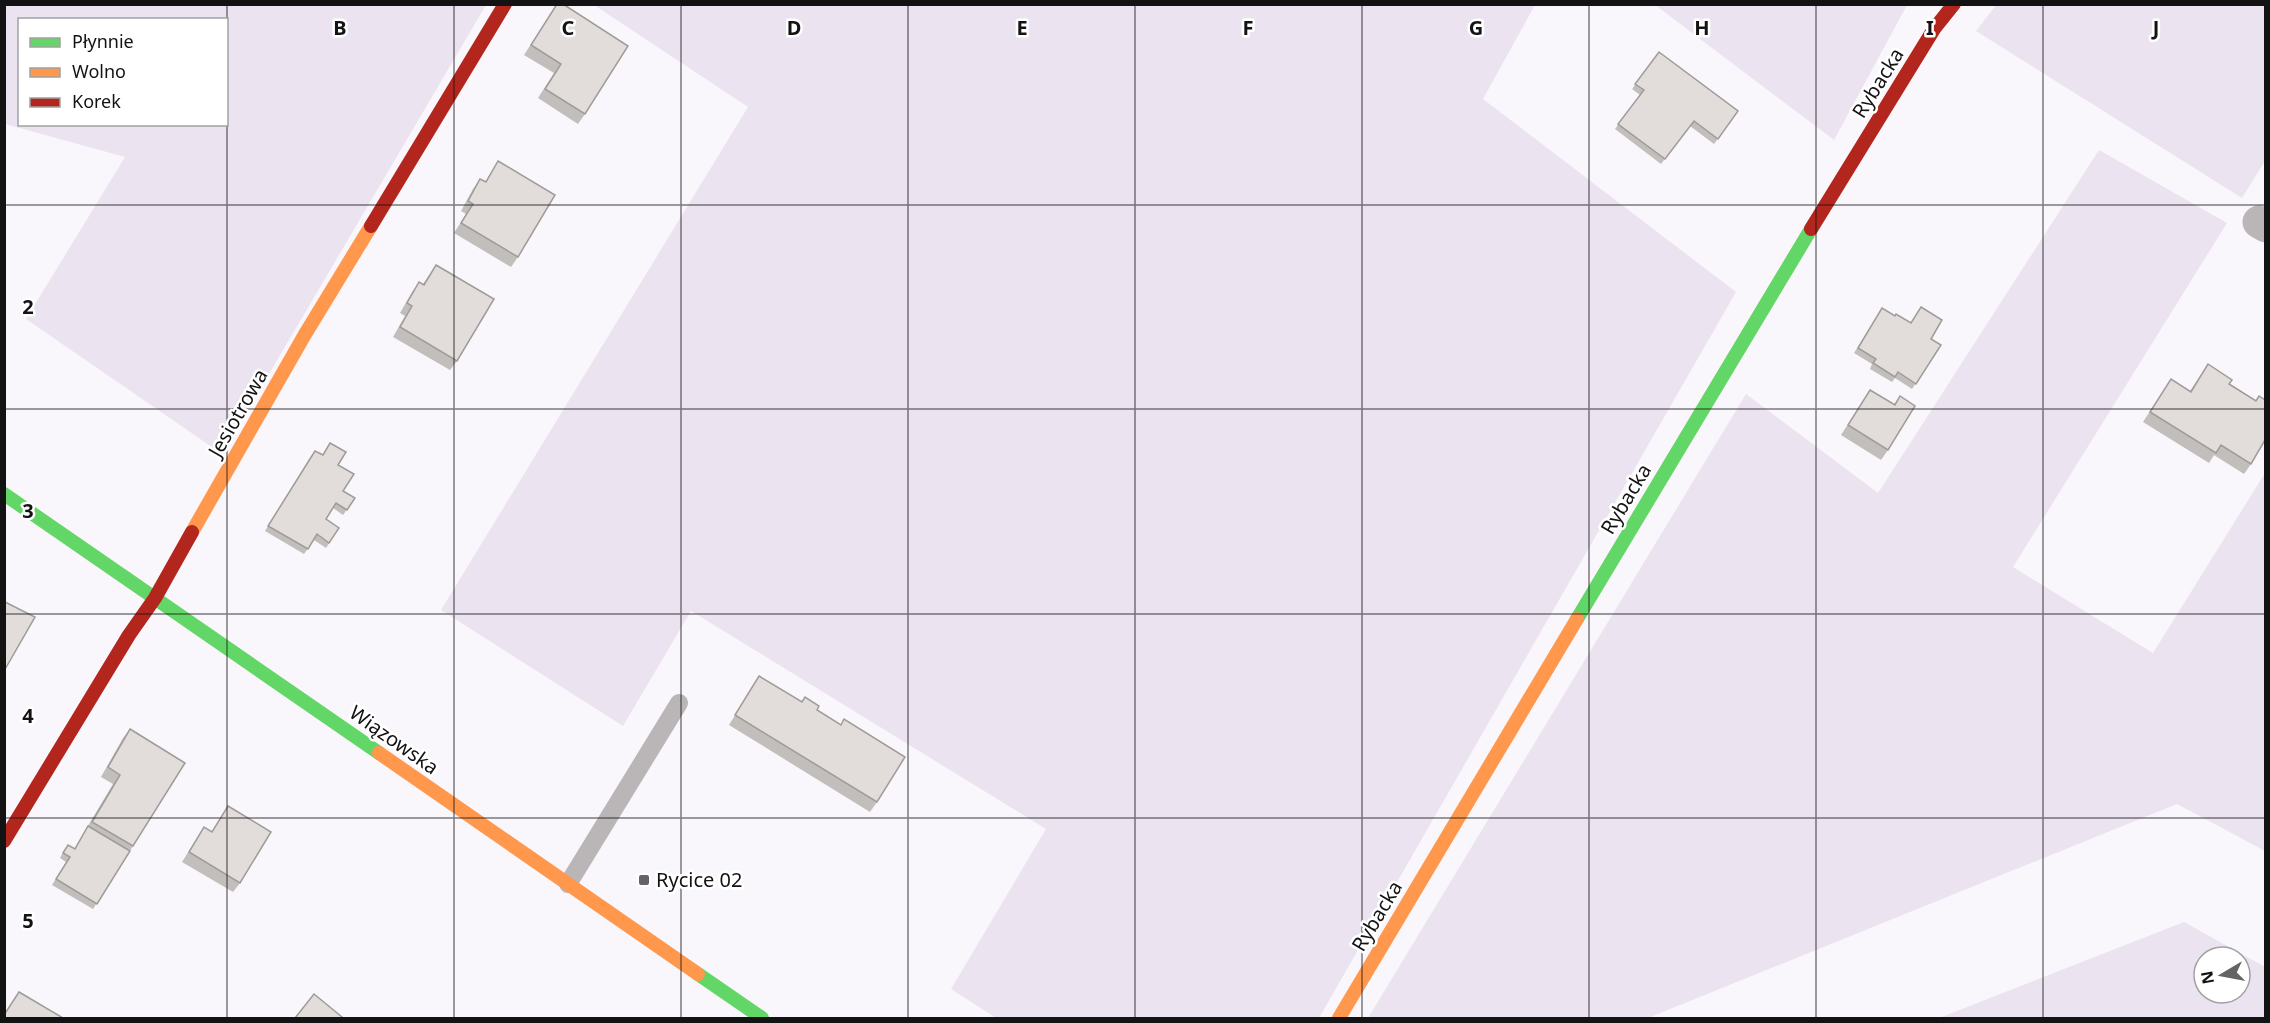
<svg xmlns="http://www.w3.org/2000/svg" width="2270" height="1023" viewBox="0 0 2270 1023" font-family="'Noto Sans',sans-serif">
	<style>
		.green { fill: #ebe4f0; fill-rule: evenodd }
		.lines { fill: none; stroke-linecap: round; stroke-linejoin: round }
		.lane { stroke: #bab6b8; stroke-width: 18 }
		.street { stroke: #bab6b8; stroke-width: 33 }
		.fast { stroke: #63d668; stroke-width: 14 }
		.slow { stroke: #ff974d; stroke-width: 14 }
		.jam { stroke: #b3261e; stroke-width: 14 }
		.wall { fill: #c2bebb }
		.building { fill: #e2ddda; stroke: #9e9b99; stroke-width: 1.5 }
		.grid { fill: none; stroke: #141314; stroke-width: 1.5; stroke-opacity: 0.55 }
		.poi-dot { fill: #646365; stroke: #fff; stroke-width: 2 }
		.labels { text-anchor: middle; stroke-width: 5; stroke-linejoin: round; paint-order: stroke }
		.street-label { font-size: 20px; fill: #141314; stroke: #fff }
		.poi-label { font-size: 20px; fill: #141314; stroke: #fff; text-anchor: start }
		.grid-label { font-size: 20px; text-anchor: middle; font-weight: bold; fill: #141314; stroke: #fff; stroke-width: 5; stroke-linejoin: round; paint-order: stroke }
	</style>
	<rect width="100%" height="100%" fill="#f9f7fb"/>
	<g class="green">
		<path d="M4 5H486L222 454 26 319 125 157 5 124ZM20 20H226V124H20Z"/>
		<polygon points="594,5 1535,5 1483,99 1736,292 1319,1018 996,1018 951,989 1046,829 691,611 623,726 441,610 748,107"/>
		<polygon points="1655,5 1907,5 1834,140"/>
		<polygon points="1996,5 2265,5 2265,161 2242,198 1976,31"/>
		<polygon points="2099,150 2227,223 2013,567 2153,653 2265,473 2265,851 2177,804 1648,1018 1368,1018 1746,394 1878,493"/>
		<path d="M2184 922 2265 967V1018H1939ZM2204 957H2240V993H2204Z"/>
	</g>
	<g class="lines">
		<polyline class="lane" points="568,884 679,703"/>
		<polyline class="street" points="2259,222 2266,226"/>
		<g class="fast">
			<polyline points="4,494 379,753"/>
			<polyline points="1577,619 1811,229"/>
			<polyline points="698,974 762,1018"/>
		</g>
		<g class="slow">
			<polyline points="192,532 304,336 371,226"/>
			<polyline points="379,753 698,974"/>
			<polyline points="1339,1018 1577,619"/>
		</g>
		<g class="jam">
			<polyline points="371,226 505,4"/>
			<polyline points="1811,229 1934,29 1954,4"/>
			<polyline points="4,841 129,635 155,598 192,532"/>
		</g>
	</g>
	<g class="wall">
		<polygon points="557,4 585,114 578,124 538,98 554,73 524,55"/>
		<polygon points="1659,52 1738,111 1714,144 1690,126 1661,164 1615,129 1640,95 1632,89"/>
		<polygon points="498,161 518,257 511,267 454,233 466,214 461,211 473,189 480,179 485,182"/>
		<polygon points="436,265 457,361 450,370 393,337 405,316 400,313 412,292 419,282 423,284"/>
		<polygon points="1882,308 1941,345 1912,389 1895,378 1892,382 1870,369 1872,364 1854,353"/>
		<polygon points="2208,364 2229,384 2256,401 2259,396 2251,464 2244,474 2214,455 2209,463 2143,422 2171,379 2190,391"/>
		<polygon points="1870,390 1894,404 1900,396 1888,450 1881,460 1841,435"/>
		<polygon points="311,456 338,465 343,491 355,498 343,515 333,508 326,519 339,528 326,548 314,540 304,554 265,531"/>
		<polygon points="759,676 877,802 870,812 729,725"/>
		<polygon points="130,729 133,846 93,909 52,885 66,862 60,858 64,850 68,845 74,849 113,784 101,777 123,738"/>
		<polygon points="228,806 240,883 233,892 182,862 204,827 212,832"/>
	</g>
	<g class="building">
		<polygon points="557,4 563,4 628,46 585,114 545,89 561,64 531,45"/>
		<polygon points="1659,52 1738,111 1718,139 1694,121 1665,159 1618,124 1644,90 1635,84"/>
		<polygon points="498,161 555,195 518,257 461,223 473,204 468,201 480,179 486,182"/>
		<polygon points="436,265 494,299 457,361 400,327 412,306 407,303 419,282 424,285"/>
		<polygon points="1921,307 1942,320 1931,339 1941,345 1916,384 1898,372 1895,377 1873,363 1876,359 1858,348 1882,308 1895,316 1896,314 1911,323"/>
		<polygon points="2208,364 2232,380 2229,384 2256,401 2259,396 2265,400 2265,440 2251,464 2221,445 2216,453 2150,412 2171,379 2191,392"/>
		<polygon points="1870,390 1895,405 1900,396 1915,406 1888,450 1848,425"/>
		<polygon points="330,443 346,452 338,465 354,474 343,491 355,498 347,510 336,503 326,519 339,528 329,543 317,534 308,549 268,526 315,451 323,455"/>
		<polygon points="5,602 35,617 4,671 4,603"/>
		<polygon points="759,676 802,702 805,697 819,706 817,710 841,725 844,719 905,757 877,802 735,715"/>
		<polygon points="130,729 185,763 133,846 92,822 120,775 108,767"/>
		<polygon points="228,806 271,832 240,883 189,852 204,827 212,832"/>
		<polygon points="88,826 130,851 97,904 56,879 70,857 63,853 68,845 75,849"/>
		<polygon points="19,992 63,1018 4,1018 4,1015"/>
		<polygon points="314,994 342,1017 341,1018 295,1018"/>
	</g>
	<path class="grid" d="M227 4V1018M454 4V1018M681 4V1018M908 4V1018M1135 4V1018M1362 4V1018M1589 4V1018M1816 4V1018M2043 4V1018M4 205H2266M4 409H2266M4 614H2266M4 818H2266"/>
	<rect class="poi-dot" x="638" y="874" width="12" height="12" rx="3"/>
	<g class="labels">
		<g class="street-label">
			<text transform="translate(1878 83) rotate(-58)" y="7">Rybacka</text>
			<text transform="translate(238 413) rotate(-60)" y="7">Jesiotrowa</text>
			<text transform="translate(1626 499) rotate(-59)" y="7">Rybacka</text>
			<text transform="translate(394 740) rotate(35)" y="7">Wiązowska</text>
			<text transform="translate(1377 916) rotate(-59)" y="7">Rybacka</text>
		</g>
		<g class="poi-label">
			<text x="656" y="887">Rycice 02</text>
		</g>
	</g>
	<g class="grid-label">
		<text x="340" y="35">B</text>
		<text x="568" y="35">C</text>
		<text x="794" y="35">D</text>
		<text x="1022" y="35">E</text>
		<text x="1248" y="35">F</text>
		<text x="1476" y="35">G</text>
		<text x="1702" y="35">H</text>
		<text x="1930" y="35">I</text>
		<text x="2156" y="35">J</text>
		<text x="28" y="314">2</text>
		<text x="28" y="518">3</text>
		<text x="28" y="723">4</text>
		<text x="28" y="928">5</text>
	</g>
	<rect width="2270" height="1023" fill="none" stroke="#141314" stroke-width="12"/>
	<rect x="18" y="18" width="210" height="108" fill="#ffffff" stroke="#a1a1a1" stroke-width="1.5"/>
	<rect x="30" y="38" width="30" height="9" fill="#63d668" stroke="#a1a1a1" stroke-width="1.5"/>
	<text x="72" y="48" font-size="18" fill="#141314">Płynnie</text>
	<rect x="30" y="68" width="30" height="9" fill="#ff974d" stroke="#a1a1a1" stroke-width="1.5"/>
	<text x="72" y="78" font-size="18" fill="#141314">Wolno</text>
	<rect x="30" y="98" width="30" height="9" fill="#b3261e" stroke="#a1a1a1" stroke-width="1.5"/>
	<text x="72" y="108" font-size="18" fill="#141314">Korek</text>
	<g transform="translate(2222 975) rotate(260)"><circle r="28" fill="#ffffff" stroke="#a1a1a1" stroke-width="1.5"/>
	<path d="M0-4.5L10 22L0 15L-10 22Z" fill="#646365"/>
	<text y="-9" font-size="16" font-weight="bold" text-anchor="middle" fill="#141314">N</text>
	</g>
</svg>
